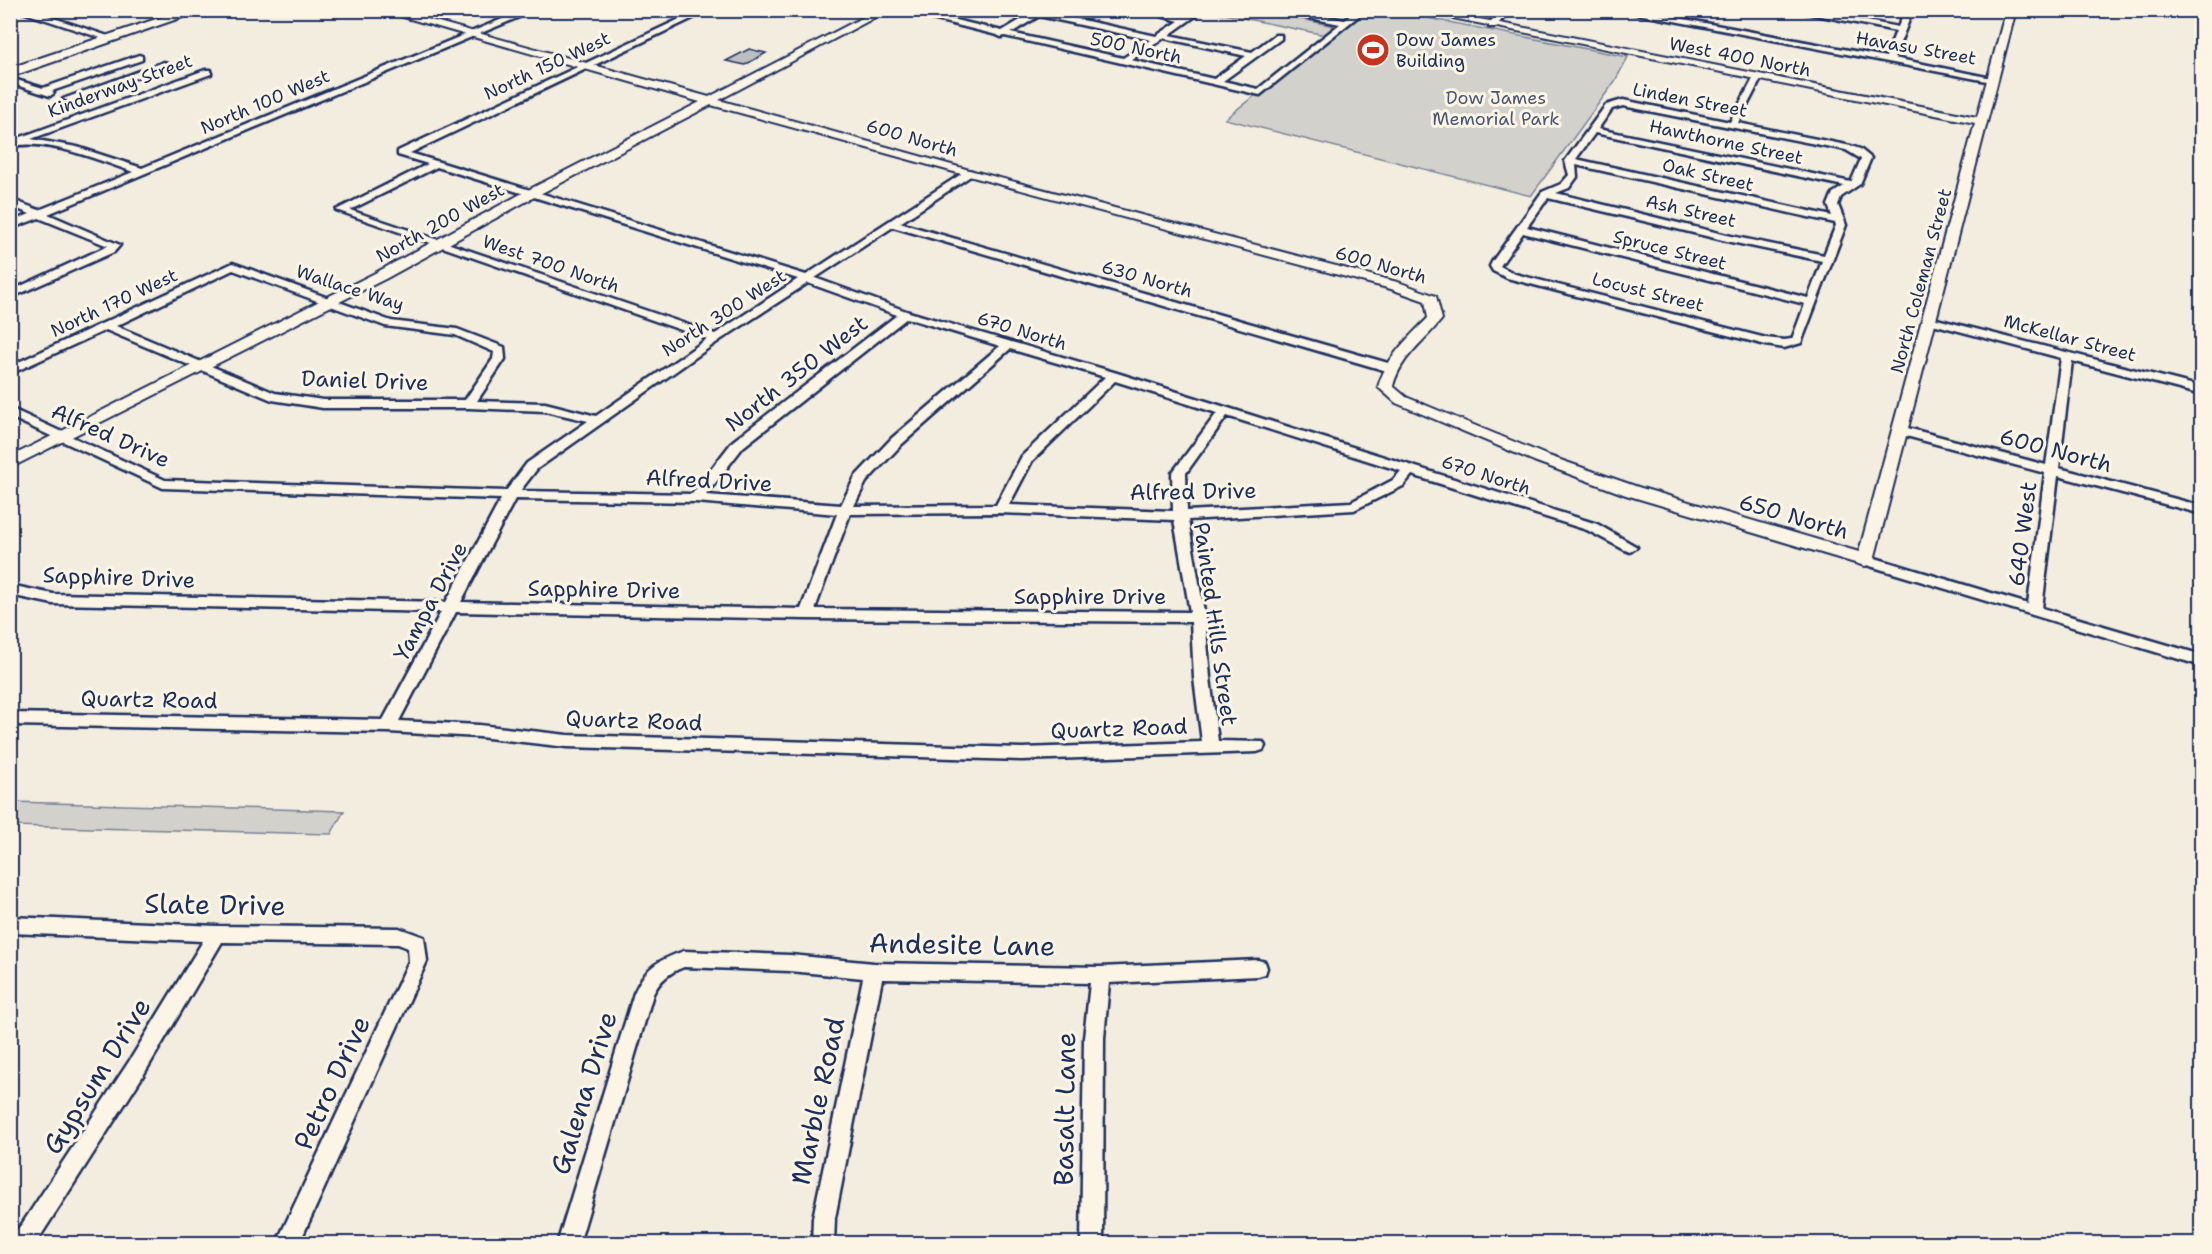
<svg xmlns="http://www.w3.org/2000/svg" width="2212" height="1254" viewBox="0 0 2212 1254" font-family="'Shantell Sans',sans-serif">
	<style>
		.green { fill: #d3d1cc; stroke: #778095; stroke-width: 1.5 }
		.building { fill: #bebec0; stroke: #1b2f5e; stroke-width: 1.5 }
		.lines { fill: none; stroke-linecap: round; stroke-linejoin: round }
		.minor-casing { stroke: #1b2f5e; stroke-width: 5 }
		.tertiary-casing { stroke: #1b2f5e; stroke-width: 4 }
		.trunk-casing { stroke: #1b2f5e; stroke-width: 4 }
		.minor { fill: #fcf5e5; fill-rule: evenodd }
		.tertiary { fill: #fcf5e5; fill-rule: evenodd }
		.trunk { fill: #fcf5e5; fill-rule: evenodd }
		.labels { text-anchor: middle; stroke-width: 6; stroke-linejoin: round; paint-order: stroke }
		.far-poi-label { font-size: 18px; fill: #1b2f5e; stroke: #fcf5e5; text-anchor: start }
		.far-street-label { font-size: 18px; fill: #1b2f5e; stroke: #fcf5e5 }
		.far-park-label { font-size: 18px; fill: #49587a; stroke: #fcf5e5 }
		.street-label { font-size: 22px; fill: #1b2f5e; stroke: #fcf5e5 }
		.near-street-label { font-size: 27px; fill: #1b2f5e; stroke: #fcf5e5 }
	</style>
	<rect width="100%" height="100%" fill="#f3ede0"/>
	<filter id="ink" filterUnits="userSpaceOnUse"><feTurbulence type="fractalNoise" baseFrequency=".0167" numOctaves="2"/><feDisplacementMap in="SourceGraphic" scale="12" xChannelSelector="R" yChannelSelector="G"/><feConvolveMatrix kernelMatrix="1 2 1 2 8 2 1 2 1" color-interpolation-filters="sRGB"/></filter>
	<g filter="url(#ink)">
		<g class="green">
			<polygon points="1209,11 1264,11 1343,28 1364,11 1392,11 1628,57 1615,81 1531,196 1225,119 1330,36"/>
			<polygon points="11,802 50,803 344,811 331,834 11,826"/>
		</g>
		<polygon class="building" points="749,49 766,53 745,65 726,61"/>
		<g class="lines">
			<g class="minor-casing">
				<g id="minor">
					<polygon points="16,10 30,10 117,39 110,41"/>
					<path d="M524 10H536L48 214 120 245 114 252 10 298V291L108 246 39 218 10 229V222L30 214 10 206V199L39 210 133 172C101 161 43 137 10 147V141L205 70H211V74L31 139 77 147 142 168Z"/>
					<path d="M699 10H710L410 153 806 275 966 171H972V175L900 223 1395 365 1397 368 1395 371H1387L893 227 815 278 909 312 1117 373 1597 524 1637 547 1630 552 1625 550 1587 530 1412 475 1403 486 1354 510 1188 520 1205 617 1210 678 1218 741 1263 742 1265 746 1263 750 1257 752 1022 760 567 747 479 737 388 732 10 725V713L383 720 441 612 53 604 10 595V585L53 594 446 602 501 499 163 488 10 417V408L165 480 506 491 527 463 588 421 545 411 469 408H323L272 400 106 330 10 374V366L233 263 391 321 457 329 504 347 505 359 477 401 545 403 596 416 707 339 336 210 428 164 398 155V151ZM437 167 798 279 715 334 350 210ZM233 270 385 326 455 335 494 352 493 359 465 400H323L275 393 116 326ZM808 283 897 315 733 441 692 494 520 491 537 469 720 340ZM907 318 1000 346 892 438 855 477 841 505 706 495 743 447ZM1010 349 1105 377 1022 456 996 505 854 506 866 482 902 444ZM1115 381 1217 413 1172 473 1173 511 1009 505 1032 461ZM1227 416 1401 471 1393 480 1351 502 1187 511 1186 473ZM515 499 696 502 837 514 801 609 461 602ZM1000 513 1174 520 1190 612 815 609 850 514ZM456 612 806 619 1191 622 1194 678 1202 742 1022 748 567 735 479 725 399 721Z"/>
					<path d="M896 10H913L1002 31 1037 10H1047L1045 12 1156 36 1179 21 1140 10H1156L1184 17 1194 10H1204L1169 35 1252 52 1275 35H1281V39L1223 81 1258 89 1340 24 1290 14V10L1345 20 1356 10H1366L1260 95 1005 36 1001 37 997 35ZM1039 16 1151 40 1123 58 1011 33ZM1164 38 1246 56 1214 79 1131 60Z"/>
					<polygon points="1502,10 1511,10 1495,27 1489,27 1489,23"/>
					<polygon points="1617,10 1636,10 1886,57 1896,31 1791,10 1810,10 1898,27 1905,10 1913,10 1894,58 1996,79 1992,82"/>
					<polygon points="139,55 142,56 142,60 52,91 54,93 50,96 10,83 10,78 43,88"/>
					<polygon points="164,62 168,65 167,67 70,101 63,99"/>
					<path d="M1758 74 1762 77 1738 123 1851 146 1860 149 1871 158 1860 184 1841 197 1838 205 1846 225 1801 343 1784 348 1766 345 1507 278 1493 271 1490 266 1492 262 1542 192 1561 184 1569 175 1565 161 1606 105 1623 100 1730 122 1754 77ZM1623 106 1846 150 1861 159 1851 182 1598 129 1612 109ZM1595 133 1844 186 1833 193 1828 205 1832 216 1576 159ZM1576 165 1835 223 1836 225 1824 255 1731 236 1556 193 1569 188 1577 177ZM1548 198 1731 242 1822 261 1808 298 1527 227ZM1523 233 1805 304 1792 339 1784 340 1766 338 1515 274 1500 266Z"/>
					<polygon points="1929,317 2202,387 2202,395 2072,361 2059,468 2202,506 2202,514 2058,476 2042,608 2202,655 2202,666 1860,563 1858,560 1865,555 2028,604 2045,473 1895,433 1894,430 1900,426 2046,465 2061,358 1925,322 1925,318"/>
					<polygon points="10,917 217,926 399,928 424,937 427,961 299,1244 276,1244 409,961 408,948 398,944 222,942 144,1074 38,1240 34,1244 10,1244 11,1236 22,1224 130,1060 203,941 10,933"/>
					<path d="M684 951 790 955 874 963 1100 967 1258 960 1265 962 1267 968 1265 974 1258 976 1109 983 1104 1038 1103 1244H1081L1084 1038 1090 983 882 979 835 1218 834 1244H812L813 1218 863 978 790 971 684 967C670 972 660 980 653 994L579 1244H557L634 993C647 966 657 961 684 951Z"/>
				</g>
			</g>
			<g class="tertiary-casing">
				<path id="tertiary" d="M379 10H395L709 97 877 10H889L719 100 973 171 1401 283 1436 296 1442 319C1424 342 1401 356 1393 386L1406 397 1546 455 1638 487 1859 552 1975 123 1413 10H1434L1977 117 2006 10H2016L1874 560 1871 564 1865 566 1626 495 1534 461 1396 403 1378 387C1386 358 1407 339 1428 318L1425 301 1391 289 965 175 711 105 538 195 387 278 10 468V457L377 272 530 189 700 102Z"/>
			</g>
			<g class="trunk-casing">
				<polygon id="trunk" points="183,10 203,10 10,77 10,68"/>
			</g>
			<use href="#minor" class="minor"/>
			<use href="#tertiary" class="tertiary"/>
			<use href="#trunk" class="trunk"/>
		</g>
	</g>
	<defs>
		<g id="stadium-disc" transform="scale(1.725)"><circle r="9.5" fill="#c8321e" stroke="#fcf5e5"/><path d="M0-5a6.5 5 0 1 0 0 10a6.5 5 0 1 0 0-10ZM-3.5-1.8h7v3.6h-7Z" fill="#fff"/></g>
	</defs>
	<g fill-rule="evenodd">
		<use href="#stadium-disc" x="1373" y="50"/>
	</g>
	<g class="labels">
		<g class="far-poi-label">
			<text x="1396" y="46">Dow James<tspan x="1396" dy="21">Building</tspan></text>
		</g>
		<g class="far-street-label">
			<text transform="translate(1136 48) rotate(12)" y="6">500 North</text>
			<text transform="translate(1916 48) rotate(10)" y="6">Havasu Street</text>
			<text transform="translate(1740 57) rotate(11)" y="6">West 400 North</text>
			<text transform="translate(547 66) rotate(-25)" y="6">North 150 West</text>
			<text transform="translate(120 86) rotate(-20)" y="6">Kinderway Street</text>
			<text transform="translate(1690 100) rotate(11)" y="6">Linden Street</text>
			<text transform="translate(265 102) rotate(-23)" y="6">North 100 West</text>
			<text transform="translate(912 138) rotate(16)" y="6">600 North</text>
			<text transform="translate(1726 142) rotate(12)" y="6">Hawthorne Street</text>
			<text transform="translate(1708 175) rotate(13)" y="6">Oak Street</text>
			<text transform="translate(1691 211) rotate(13)" y="6">Ash Street</text>
			<text transform="translate(440 223) rotate(-29)" y="6">North 200 West</text>
			<text transform="translate(1670 250) rotate(14)" y="6">Spruce Street</text>
			<text transform="translate(551 264) rotate(19)" y="6">West 700 North</text>
			<text transform="translate(1381 265) rotate(16)" y="6">600 North</text>
			<text transform="translate(1147 279) rotate(16)" y="6">630 North</text>
			<text transform="translate(1921 281) rotate(-75)" y="6">North Coleman Street</text>
			<text transform="translate(350 288) rotate(18)" y="6">Wallace Way</text>
			<text transform="translate(1648 292) rotate(14)" y="6">Locust Street</text>
			<text transform="translate(114 303) rotate(-25)" y="6">North 170 West</text>
			<text transform="translate(724 313) rotate(-33)" y="6">North 300 West</text>
			<text transform="translate(1022 331) rotate(17)" y="6">670 North</text>
			<text transform="translate(2070 338) rotate(15)" y="6">McKellar Street</text>
			<text transform="translate(1486 475) rotate(18)" y="6">670 North</text>
		</g>
		<g class="far-park-label">
			<text x="1496" y="104">Dow James<tspan x="1496" dy="21">Memorial Park</tspan></text>
		</g>
		<g class="street-label">
			<text transform="translate(796 373) rotate(-38)" y="8">North 350 West</text>
			<text transform="translate(365 380) rotate(2)" y="8">Daniel Drive</text>
			<text transform="translate(111 435) rotate(24)" y="8">Alfred Drive</text>
			<text transform="translate(2056 450) rotate(15)" y="8">600 North</text>
			<text transform="translate(709 480) rotate(3)" y="8">Alfred Drive</text>
			<text transform="translate(1193 491) rotate(-1)" y="8">Alfred Drive</text>
			<text transform="translate(1794 516) rotate(16)" y="8">650 North</text>
			<text transform="translate(2022 534) rotate(-83)" y="8">640 West</text>
			<text transform="translate(119 577) rotate(2)" y="8">Sapphire Drive</text>
			<text transform="translate(604 589) rotate(1)" y="8">Sapphire Drive</text>
			<text x="1090" y="604">Sapphire Drive</text>
			<text transform="translate(430 601) rotate(-62)" y="8">Yampa Drive</text>
			<text transform="translate(1216 624) rotate(82)" y="8">Painted Hills Street</text>
			<text transform="translate(149 699) rotate(1)" y="8">Quartz Road</text>
			<text transform="translate(634 720) rotate(2)" y="8">Quartz Road</text>
			<text transform="translate(1119 728) rotate(-2)" y="8">Quartz Road</text>
		</g>
		<g class="near-street-label">
			<text transform="translate(215 905) rotate(1)" y="9">Slate Drive</text>
			<text transform="translate(962 945) rotate(1)" y="9">Andesite Lane</text>
			<text transform="translate(97 1076) rotate(-58)" y="9">Gypsum Drive</text>
			<text transform="translate(332 1083) rotate(-65)" y="9">Petro Drive</text>
			<text transform="translate(584 1093) rotate(-73)" y="9">Galena Drive</text>
			<text transform="translate(818 1101) rotate(-78)" y="9">Marble Road</text>
			<text transform="translate(1065 1109) rotate(-89)" y="9">Basalt Lane</text>
		</g>
	</g>
	<rect width="2212" height="1254" fill="none" stroke="#fcf5e5" stroke-width="36"/>
	<rect x="18" y="18" width="2176" height="1218" fill="none" stroke="#1b2f5e" stroke-width="2" filter="url(#ink)"/>
</svg>
